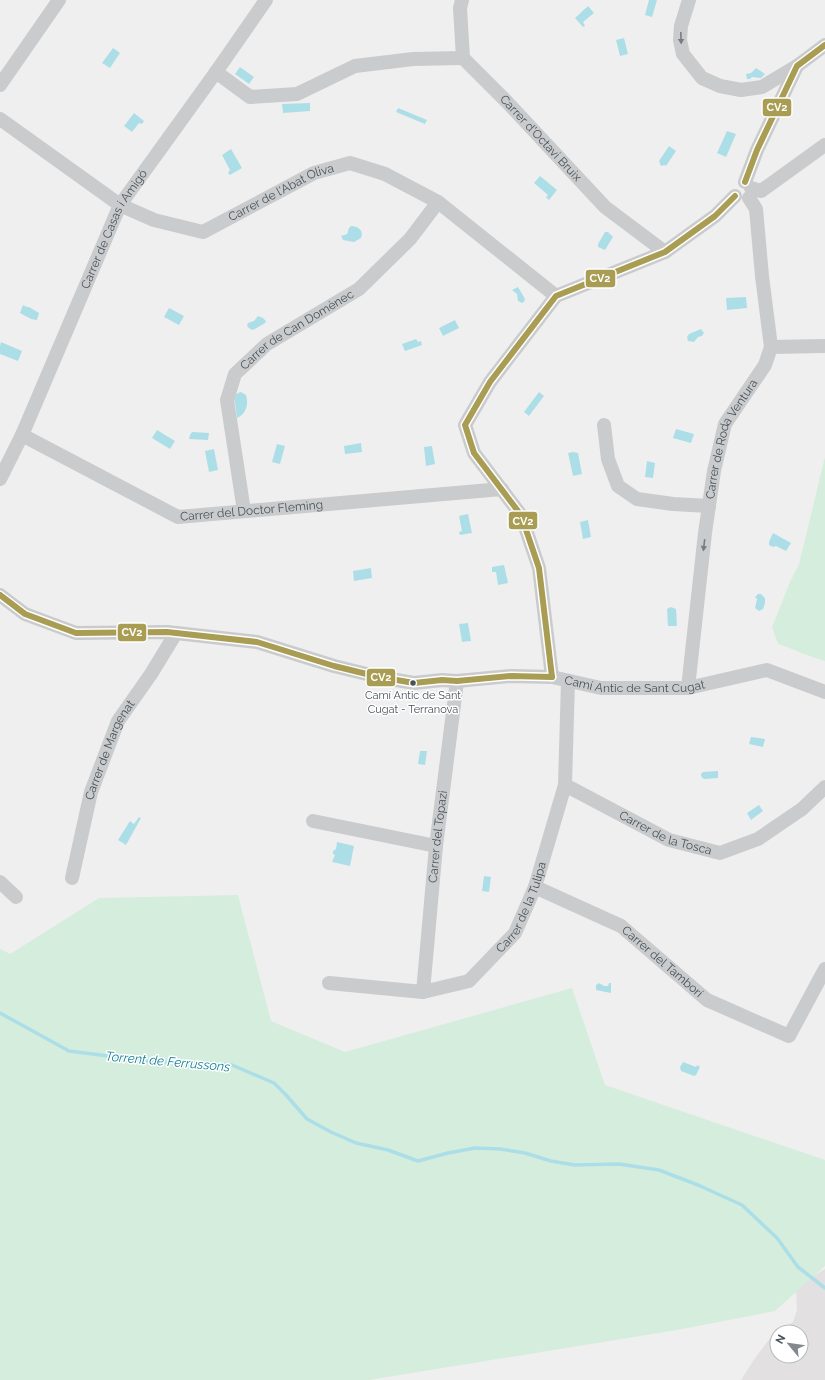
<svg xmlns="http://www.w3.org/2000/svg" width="825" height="1380" viewBox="0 0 825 1380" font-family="Raleway,sans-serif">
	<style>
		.education { fill: #e2e0e0 }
		.green { fill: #d5eddd }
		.water { fill: #acdee8 }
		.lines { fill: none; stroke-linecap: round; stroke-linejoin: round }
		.stream { stroke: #acdee8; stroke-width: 3.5 }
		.street { stroke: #c9cbcd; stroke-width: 14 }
		.bus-1-casing { stroke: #fff; stroke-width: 9 }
		.bus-1 { stroke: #a99d54; stroke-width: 6 }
		.oneway { fill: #757c82 }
		.bus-dot { fill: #48525a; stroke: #fff; stroke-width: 1.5 }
		.labels { text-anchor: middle; stroke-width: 3; stroke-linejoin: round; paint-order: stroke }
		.bus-label { font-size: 11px; fill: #48525a; stroke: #fff }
		.street-label { font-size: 12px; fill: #48525a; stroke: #fff }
		.water-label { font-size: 13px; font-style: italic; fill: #168197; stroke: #fff }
		.line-badge { stroke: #fff; stroke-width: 1.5 }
		.badge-label { font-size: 11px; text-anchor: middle; font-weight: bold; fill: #fff }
	</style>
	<rect width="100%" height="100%" fill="#f0efef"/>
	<polygon class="education" points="825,1269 825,1380 741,1380 755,1358 771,1337 777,1333 777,1356 801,1356 801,1332 779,1332 793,1322 797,1310 796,1290 812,1277"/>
	<g class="green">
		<path d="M825 457V661C809 657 794 649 778 644L772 627 790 582 799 564Z"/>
		<polygon points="238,895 271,1021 345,1052 572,988 605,1085 825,1160 825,1266 775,1311 677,1330 369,1380 0,1380 0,949 10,954 99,898"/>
	</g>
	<g class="water">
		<polygon points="649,0 657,0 652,17 645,15"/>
		<polygon points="588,6 594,13 583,22 585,26 583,27 575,18"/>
		<polygon points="624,38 628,54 620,56 616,40"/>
		<polygon points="113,48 120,53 110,68 102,63"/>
		<polygon points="240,67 254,77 249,84 235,74"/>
		<polygon points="756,68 765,74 761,78 752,77 750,79 747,79 746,74 751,73"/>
		<polygon points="310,103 310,111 283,113 282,104"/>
		<polygon points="398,108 427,120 425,124 396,112"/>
		<polygon points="134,113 144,121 142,124 139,123 132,132 124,126"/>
		<polygon points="727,131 736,134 726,157 717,153"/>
		<polygon points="669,146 676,151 666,166 665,165 661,166 659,161"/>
		<polygon points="231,149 242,168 230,175 228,173 230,170 222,155"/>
		<polygon points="540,176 557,190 549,200 546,197 548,195 534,183"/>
		<path d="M351 226C359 226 364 231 361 238L354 242 343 240 341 236 347 234 349 228Z"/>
		<polygon points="605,232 608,232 613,237 605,250 598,247 598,244"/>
		<polygon points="518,287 525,299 524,302 522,303 518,301 517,294 512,290"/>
		<polygon points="746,297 747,308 727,310 726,298"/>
		<polygon points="23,305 27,307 29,307 39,313 37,320 31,319 20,313"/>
		<polygon points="169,308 184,316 179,325 164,317"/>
		<polygon points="258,316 263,318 266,321 265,323 253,330 250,329 247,326 248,323 254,321"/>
		<polygon points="455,320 459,328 443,336 439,328"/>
		<polygon points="701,329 704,333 702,336 698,337 694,342 688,341 687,337 689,334"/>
		<polygon points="416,339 418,342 421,341 422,345 405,351 402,344"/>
		<polygon points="1,342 22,351 18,361 0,354 0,346"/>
		<path d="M241 392 246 395C249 405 246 414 237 418 236 411 236 406 234 399L236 394Z"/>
		<polygon points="539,392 544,396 529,416 524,412"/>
		<polygon points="676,429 694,434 691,443 673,438"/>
		<polygon points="157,430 175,441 170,449 152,438"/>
		<polygon points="192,432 209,433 208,440 189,439 190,435"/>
		<polygon points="361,443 362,452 345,454 344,446"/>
		<polygon points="277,444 285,446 280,464 272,462"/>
		<polygon points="432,446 435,464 426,466 424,447"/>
		<polygon points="214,449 218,470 209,472 205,451"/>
		<polygon points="573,452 578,453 582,474 573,476 568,453"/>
		<polygon points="647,461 655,463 653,478 645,477"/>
		<polygon points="468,514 472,533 460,535 459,532 462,531 459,516"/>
		<polygon points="588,520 591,537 583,539 580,522"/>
		<polygon points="773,533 791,543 786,551 776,546 773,547 769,545 769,542"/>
		<polygon points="504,565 508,583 498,585 496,572 492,572 492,567"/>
		<polygon points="371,568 372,578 354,581 353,571"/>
		<polygon points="761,594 765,598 765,603 763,609 759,611 755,608 757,599 755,597 758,594"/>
		<polygon points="671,607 676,609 677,626 668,626 667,609"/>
		<polygon points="468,623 471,641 462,642 459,624"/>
		<polygon points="751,737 765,739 763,747 749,744"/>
		<polygon points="420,751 427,751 425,765 418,764"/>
		<polygon points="718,771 718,778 704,779 701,776 701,774 703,772"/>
		<polygon points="759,805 763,811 751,820 747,813"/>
		<polygon points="139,817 141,818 126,845 118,840 130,821 134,824"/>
		<polygon points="337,842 354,846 350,866 332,862 335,855 333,854 333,851 336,849"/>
		<polygon points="484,876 491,877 489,892 482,891"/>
		<polygon points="599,983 604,986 608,986 609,983 611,983 611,993 596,990 596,985"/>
		<polygon points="683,1062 696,1067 697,1065 700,1067 696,1075 694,1076 681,1071 680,1067"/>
	</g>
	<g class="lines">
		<polyline class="stream" points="0,1013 69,1051 155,1062 209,1063 232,1065 274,1083 286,1095 307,1119 331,1132 356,1143 388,1150 418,1161 448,1153 475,1148 500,1149 525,1153 551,1161 575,1165 619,1164 659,1170 698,1185 742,1205 777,1238 798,1267 825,1288"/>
		<g class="street">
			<path id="s1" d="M462 0 460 8 463 58 507 102 605 207 665 252"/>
			<polyline points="689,0 681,26 680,40 683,54 702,78 720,86 741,90 762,87 797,66"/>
			<polyline points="216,72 250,97 297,94 355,66 413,59 463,58"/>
			<polyline points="0,85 59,0"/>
			<path id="s2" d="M0 119 120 205 154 220 203 232 314 173 350 163 385 174 438 202 556 296"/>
			<polyline points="745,182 757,150 797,66 825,45"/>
			<polyline points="751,188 761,191 825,145"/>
			<polyline points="771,347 825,346"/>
			<polyline points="604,425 608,459 618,486 637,499 673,504 709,506"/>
			<path id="s3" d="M22 435 178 517 502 489"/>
			<path id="s4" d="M0 479 22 435 120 205 216 72 266 0"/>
			<path id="s5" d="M244 511 227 400 235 374 267 344 359 289 410 239 438 202"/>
			<path id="s6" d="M0 595 25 614 76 633 167 632 257 642 334 666 379 677 414 683 442 680 457 681 511 676 552 677 601 688H688L767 670 825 692"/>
			<polyline points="552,677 539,568 521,515 474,453 465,425 490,382 556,296 665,252 715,216 735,196"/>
			<path id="s7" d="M688 688 705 533 714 471 725 424 765 365 771 347 762 276 756 209 749 198"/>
			<path id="s8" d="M565 785 669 840 720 853 758 839 802 809 825 787"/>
			<polyline points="313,821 436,846"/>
			<path id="s9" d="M72 878 91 792 118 721 151 674 176 633"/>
			<polyline points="0,882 16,897"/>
			<path id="s10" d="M535 887 621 926 707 1000 789 1036 825 969"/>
			<path id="s11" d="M329 983 423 992 469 981 515 933 535 887 565 785 568 681"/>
			<path id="s12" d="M423 992 436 846 457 681"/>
		</g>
		<g class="bus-1-casing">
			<g id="bus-1">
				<polyline points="745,182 757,150 797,66 825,45"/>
				<polyline points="0,595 25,614 76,633 167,632 257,642 334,666 379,677 414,683 442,680 457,681 511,676 552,677"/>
				<polyline points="552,677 539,568 521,515 474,453 465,425 490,382 556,296 665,252 715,216 735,196"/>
			</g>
		</g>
		<use href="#bus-1" class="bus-1"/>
	</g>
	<defs><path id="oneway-solid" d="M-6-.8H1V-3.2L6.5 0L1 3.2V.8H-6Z"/></defs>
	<g class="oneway">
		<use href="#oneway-solid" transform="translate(681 38) rotate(88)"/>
		<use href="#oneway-solid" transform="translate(704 545) rotate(97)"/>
	</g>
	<circle class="bus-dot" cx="413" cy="683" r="3.5"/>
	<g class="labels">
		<g class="bus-label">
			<text x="413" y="699">Camí Antic de Sant<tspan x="413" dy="14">Cugat - Terranova</tspan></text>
		</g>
		<g class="street-label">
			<text dy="4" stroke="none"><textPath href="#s1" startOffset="170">Carrer d'Octavi Bruix</textPath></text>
			<text dy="4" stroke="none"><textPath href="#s2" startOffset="323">Carrer de l'Abat Oliva</textPath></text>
			<text dy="4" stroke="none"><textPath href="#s4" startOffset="275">Carrer de Casas i Amigó</textPath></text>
			<text dy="4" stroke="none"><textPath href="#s5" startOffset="216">Carrer de Can Domènec</textPath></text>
			<text dy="4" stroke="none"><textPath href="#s7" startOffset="255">Carrer de Roda Ventura</textPath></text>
			<text dy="4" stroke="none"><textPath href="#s3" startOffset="250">Carrer del Doctor Fleming</textPath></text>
			<text dy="4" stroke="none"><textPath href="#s6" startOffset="652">Camí Antic de Sant Cugat</textPath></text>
			<text dy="4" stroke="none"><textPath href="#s9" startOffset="134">Carrer de Margenat</textPath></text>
			<text dy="4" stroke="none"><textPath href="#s8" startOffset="112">Carrer de la Tosca</textPath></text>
			<text dy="4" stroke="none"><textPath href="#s12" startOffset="156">Carrer del Topazi</textPath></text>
			<text dy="4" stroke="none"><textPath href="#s11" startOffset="234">Carrer de la Tulipa</textPath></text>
			<text dy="4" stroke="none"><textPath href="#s10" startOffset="149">Carrer del Tamborí</textPath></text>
		</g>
		<g class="water-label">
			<text transform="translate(168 1061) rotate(5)" y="5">Torrent de Ferrussons</text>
		</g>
	</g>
	<g class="line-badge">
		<rect x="762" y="98" width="30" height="19" rx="4" fill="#a99d54"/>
		<rect x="585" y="269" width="31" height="19" rx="4" fill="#a99d54"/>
		<rect x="508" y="511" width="30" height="19" rx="4" fill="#a99d54"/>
		<rect x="117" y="623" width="30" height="19" rx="4" fill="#a99d54"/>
		<rect x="366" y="668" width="30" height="19" rx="4" fill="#a99d54"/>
	</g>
	<g class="badge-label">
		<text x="777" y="111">CV2</text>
		<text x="600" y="282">CV2</text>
		<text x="523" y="525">CV2</text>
		<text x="132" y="636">CV2</text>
		<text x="381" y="681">CV2</text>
	</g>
	<g transform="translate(789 1344) rotate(299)"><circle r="19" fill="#ffffff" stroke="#b6babd"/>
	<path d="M0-3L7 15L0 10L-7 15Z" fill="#83898e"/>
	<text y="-6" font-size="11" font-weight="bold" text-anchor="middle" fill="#48525a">N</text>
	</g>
</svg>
